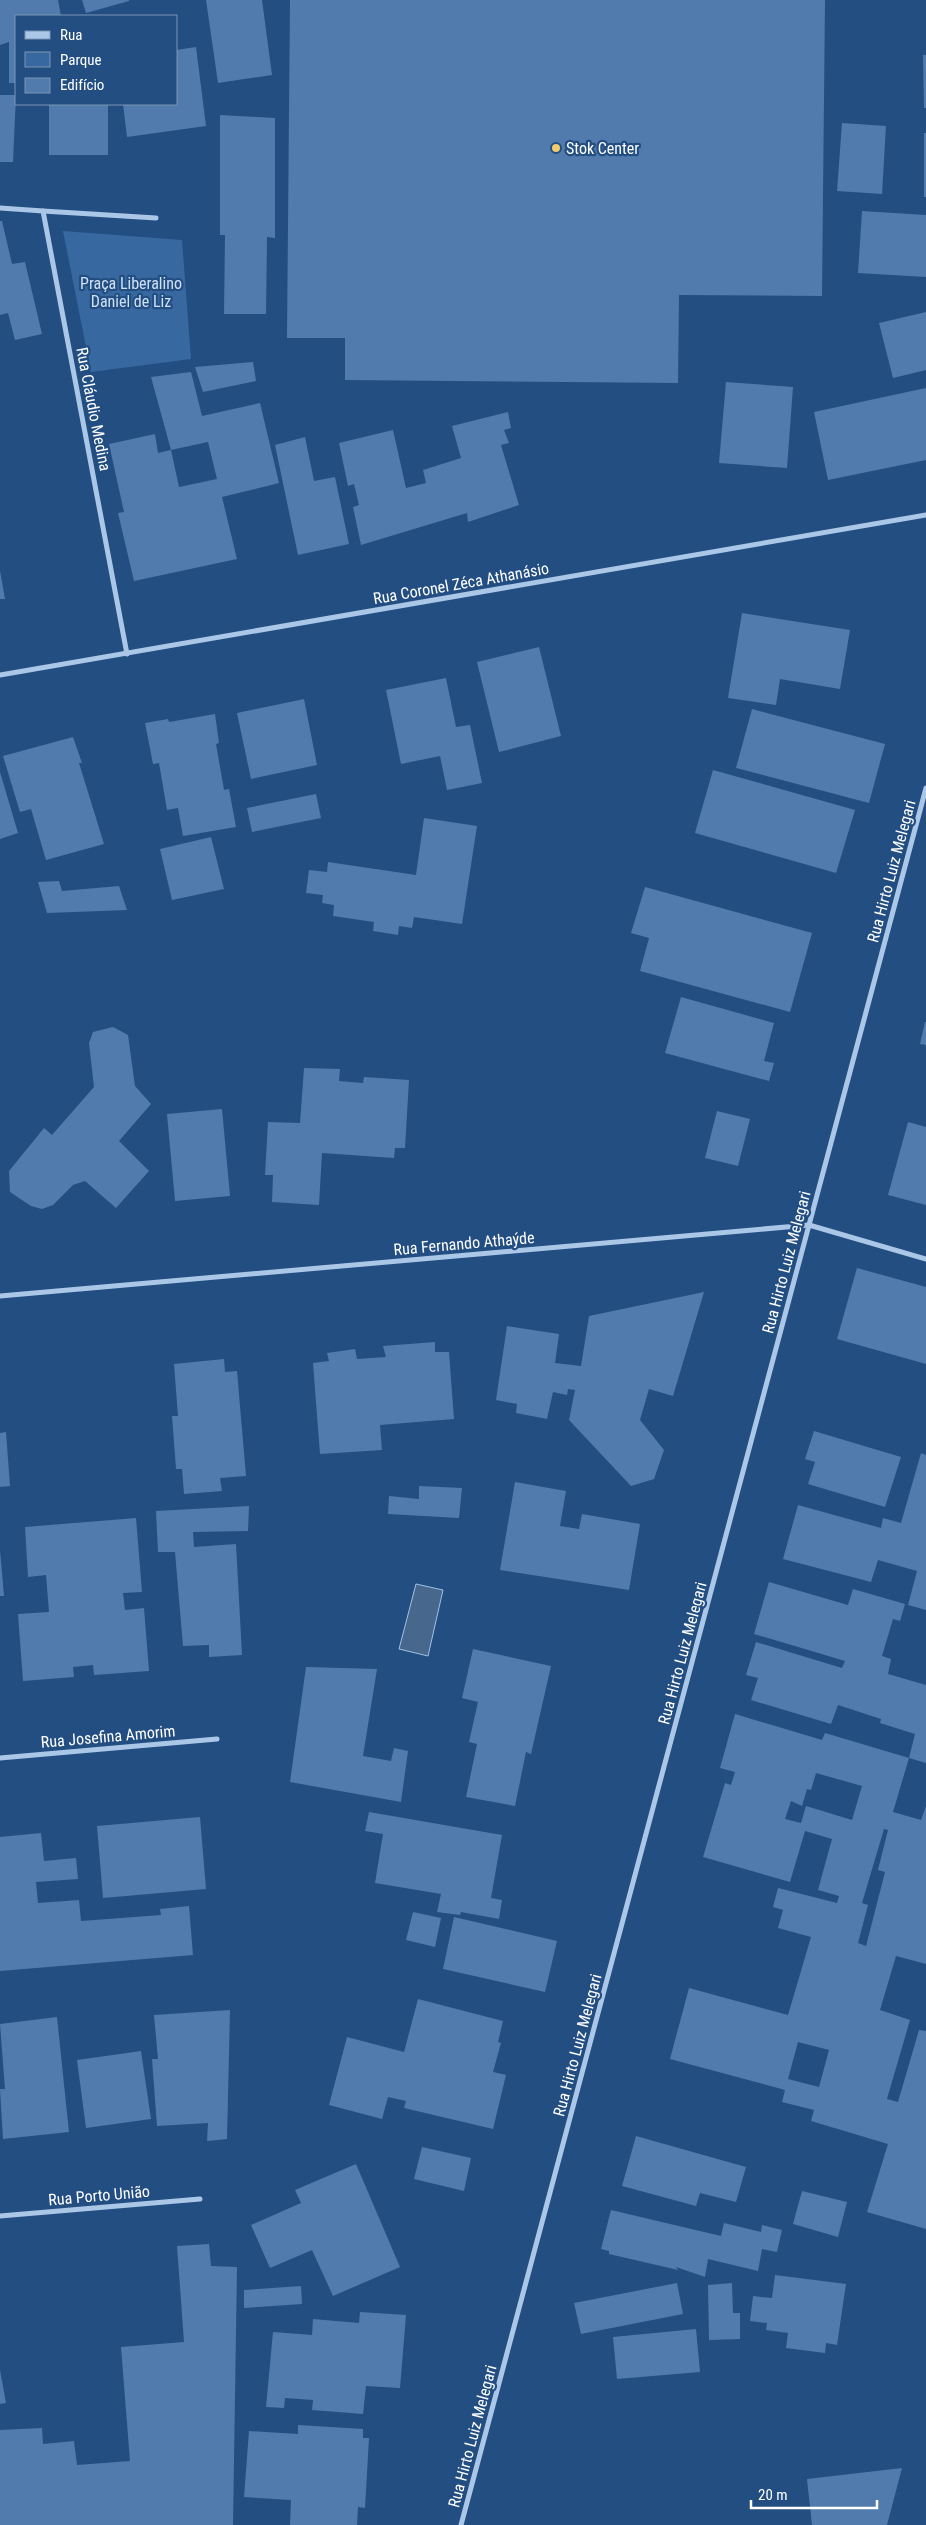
<svg xmlns="http://www.w3.org/2000/svg" width="926" height="2525" viewBox="0 0 926 2525" font-family="'Roboto Condensed',sans-serif">
	<style>
		.green { fill: #3868a0 }
		.water { fill: #48678c; stroke: #9fc2e8 }
		.building { fill: #507bac; fill-rule: evenodd }
		.lines { fill: none; stroke-linecap: round; stroke-linejoin: round }
		.street { stroke: #abc7e8; stroke-width: 5 }
		.poi-dot { fill: #f2cb6f; stroke: #234e82; stroke-width: 2 }
		.labels { text-anchor: middle; stroke-width: 4.5; stroke-linejoin: round; paint-order: stroke }
		.poi-label { font-size: 16px; fill: #fff; stroke: #234e82; text-anchor: start }
		.park-label { font-size: 16px; fill: #cfe1f6; stroke: #234e82 }
		.street-label { font-size: 16px; fill: #fff; stroke: #234e82 }
	</style>
	<rect width="100%" height="100%" fill="#234e82"/>
	<polygon class="green" points="63,231 182,240 191,359 91,372"/>
	<polygon class="water" points="416,1584 443,1590 428,1656 399,1649"/>
	<g class="building">
		<polygon points="0,0 58,0 61,16 16,16 16,83 9,83 9,42 0,45"/>
		<polygon points="82,0 129,0 129,1 86,13"/>
		<polygon points="206,0 262,0 272,75 218,83"/>
		<polygon points="290,0 825,0 822,296 679,295 678,383 345,380 345,338 287,338"/>
		<polygon points="196,47 206,126 127,137 123,104 176,104 176,50"/>
		<polygon points="923,55 926,55 926,108 924,108"/>
		<polygon points="0,95 16,95 13,162 0,162"/>
		<rect x="49" y="104" width="59" height="51"/>
		<polygon points="220,115 275,118 275,238 267,237 266,314 224,314 225,235 220,235"/>
		<polygon points="842,123 886,126 882,194 837,191"/>
		<rect x="924" y="133" width="2" height="64"/>
		<polygon points="862,211 926,215 926,277 858,273"/>
		<polygon points="0,221 2,221 12,264 25,262 42,334 15,340 8,313 0,315"/>
		<polygon points="926,312 926,370 893,378 879,323"/>
		<polygon points="253,362 256,381 203,392 195,367"/>
		<path d="M191 372 202 416 260 403 279 483 222 497 237 559 134 581 118 513 124 512 109 444 155 434 158 453 171 450 151 377ZM208 442 217 479 179 487 171 450Z"/>
		<polygon points="726,382 793,387 787,468 719,463"/>
		<polygon points="926,388 926,460 828,480 814,412"/>
		<polygon points="508,412 511,428 504,430 509,443 501,445 519,505 468,522 467,513 361,545 353,507 359,505 354,484 348,486 339,443 393,430 406,488 426,483 423,470 461,458 452,426"/>
		<polygon points="305,437 314,481 335,477 349,544 298,555 275,445"/>
		<polygon points="0,571 5,599 0,599"/>
		<polygon points="742,613 850,630 840,689 780,679 776,705 728,698"/>
		<polygon points="539,647 561,736 499,752 477,662"/>
		<polygon points="446,678 456,727 470,725 482,783 447,790 440,756 401,764 386,690"/>
		<polygon points="304,699 317,765 251,779 237,713"/>
		<polygon points="752,709 885,744 869,803 736,768"/>
		<polygon points="215,714 219,743 216,744 224,790 229,789 236,827 183,836 178,808 167,810 159,763 153,764 145,723 168,719 169,722"/>
		<polygon points="73,737 82,763 79,763 104,844 46,860 31,809 20,812 3,756"/>
		<polygon points="713,770 855,810 836,873 695,833"/>
		<polygon points="0,772 18,833 0,839"/>
		<polygon points="316,794 321,818 252,832 247,808"/>
		<polygon points="424,818 477,826 462,924 414,917 412,928 399,926 398,935 373,931 374,922 333,916 334,905 322,903 323,895 306,893 309,870 327,872 328,862 416,875"/>
		<polygon points="211,837 224,889 172,900 160,849"/>
		<polygon points="59,881 62,891 119,886 127,910 47,913 38,882"/>
		<polygon points="645,887 812,933 790,1012 640,971 649,938 631,933"/>
		<polygon points="681,997 774,1023 764,1061 774,1063 769,1081 665,1053"/>
		<polygon points="925,1022 926,1022 926,1045 920,1044"/>
		<polygon points="113,1027 128,1035 135,1086 151,1104 119,1141 149,1171 116,1208 85,1181 73,1185 53,1205 42,1209 31,1206 10,1192 9,1171 44,1128 52,1135 94,1087 89,1043 93,1032"/>
		<polygon points="304,1068 340,1069 339,1081 363,1083 364,1077 409,1080 405,1148 395,1148 394,1158 322,1153 319,1205 272,1202 273,1175 265,1175 268,1122 300,1123"/>
		<polygon points="222,1109 230,1196 175,1201 167,1114"/>
		<polygon points="717,1111 750,1119 738,1166 705,1158"/>
		<polygon points="908,1122 926,1127 926,1205 888,1195"/>
		<polygon points="857,1268 926,1287 926,1364 837,1339"/>
		<polygon points="704,1292 673,1396 649,1389 640,1420 664,1450 654,1479 631,1486 569,1420 575,1390 568,1389 567,1395 553,1392 547,1419 516,1413 517,1404 496,1400 507,1326 559,1334 555,1363 581,1366 589,1316"/>
		<polygon points="435,1342 435,1352 449,1352 454,1419 380,1425 382,1450 320,1454 313,1363 329,1361 327,1353 355,1349 357,1359 386,1357 383,1346"/>
		<polygon points="224,1359 225,1372 237,1371 246,1476 220,1478 222,1491 184,1494 182,1469 176,1469 172,1416 178,1416 174,1364"/>
		<polygon points="814,1431 901,1457 885,1507 808,1484 815,1462 805,1459"/>
		<polygon points="6,1432 10,1486 0,1487 0,1433"/>
		<polygon points="921,1453 926,1455 926,1610 908,1605 917,1571 878,1560 871,1582 783,1559 798,1505 881,1528 883,1518 901,1523"/>
		<polygon points="515,1482 566,1491 560,1526 579,1529 582,1514 640,1524 629,1590 500,1570"/>
		<polygon points="419,1486 462,1488 459,1518 388,1514 389,1496 419,1499"/>
		<polygon points="249,1506 248,1531 193,1532 194,1547 236,1544 242,1655 209,1657 209,1645 183,1646 175,1552 158,1552 156,1511"/>
		<polygon points="136,1518 142,1592 123,1593 125,1610 144,1608 149,1671 94,1675 93,1665 73,1667 74,1677 23,1681 18,1614 49,1612 46,1575 28,1577 25,1527"/>
		<polygon points="0,1550 4,1596 0,1596"/>
		<polygon points="769,1582 848,1605 853,1589 905,1604 900,1621 893,1619 882,1656 891,1659 888,1674 926,1685 926,1763 909,1758 915,1734 880,1723 881,1719 838,1705 831,1724 751,1700 758,1678 746,1675 756,1642 842,1668 845,1661 754,1634"/>
		<polygon points="473,1649 551,1666 531,1754 526,1752 515,1806 466,1797 477,1744 469,1742 478,1702 462,1698"/>
		<polygon points="306,1667 377,1669 363,1756 391,1761 394,1748 408,1751 401,1802 290,1782"/>
		<path d="M735 1714 822 1740 825 1733 909 1758 893 1812 921 1820 926 1806V1964L896 1956 880 2010 910 2020 887 2099 898 2102 919 2030 926 2031V2229L867 2212 888 2144 811 2121 814 2110 782 2102 785 2090 670 2059 689 1988 788 2015 811 1937 778 1928 783 1910 773 1907 778 1888 837 1903 839 1896 818 1890 832 1839 805 1831 790 1882 703 1857 725 1783 731 1785 735 1772 720 1768ZM816 1773 862 1786 852 1820 806 1806 801 1823 785 1819 791 1801 802 1806 807 1789 811 1790ZM884 1829 888 1830 878 1870 885 1872 866 1946 858 1943 868 1905 862 1903ZM798 2042 829 2050 819 2087 788 2079Z"/>
		<polygon points="369,1812 502,1835 491,1898 502,1900 499,1919 461,1912 460,1915 437,1912 441,1894 375,1883 383,1834 365,1831"/>
		<polygon points="200,1817 206,1889 103,1898 97,1826"/>
		<polygon points="41,1833 44,1861 76,1858 78,1879 36,1882 38,1903 79,1900 81,1921 161,1915 160,1909 189,1906 193,1955 0,1971 0,1837"/>
		<polygon points="413,1912 441,1918 435,1947 406,1940"/>
		<polygon points="454,1917 557,1941 545,1992 443,1969"/>
		<polygon points="418,1999 503,2021 498,2042 501,2043 493,2072 506,2075 493,2129 404,2108 406,2101 388,2097 382,2119 329,2105 347,2037 404,2052"/>
		<polygon points="230,2010 227,2139 207,2141 208,2123 157,2126 152,2059 158,2059 154,2015"/>
		<polygon points="57,2017 69,2132 3,2139 0,2089 5,2089 0,2024"/>
		<polygon points="141,2051 151,2119 86,2128 77,2060"/>
		<polygon points="636,2136 746,2167 736,2202 700,2193 696,2206 622,2186"/>
		<polygon points="422,2147 471,2158 464,2191 414,2179"/>
		<polygon points="356,2164 400,2267 333,2296 312,2250 270,2268 251,2225 301,2203 295,2190"/>
		<polygon points="802,2191 847,2202 838,2237 793,2224"/>
		<polygon points="611,2210 721,2236 724,2223 761,2232 762,2225 782,2230 777,2252 762,2249 758,2271 708,2259 705,2277 676,2267 678,2270 609,2254 609,2251 601,2249"/>
		<polygon points="209,2244 211,2266 237,2267 233,2525 0,2525 0,2430 42,2428 43,2444 74,2441 77,2465 130,2461 121,2347 184,2342 177,2246"/>
		<polygon points="775,2275 846,2284 837,2345 826,2343 825,2353 786,2348 788,2333 766,2330 767,2323 750,2321 753,2296 772,2298"/>
		<polygon points="677,2283 683,2314 581,2334 574,2303"/>
		<polygon points="732,2283 733,2313 740,2313 740,2339 709,2340 708,2285"/>
		<polygon points="301,2286 302,2304 244,2308 244,2290"/>
		<polygon points="360,2312 406,2315 400,2388 366,2386 363,2414 312,2410 313,2400 285,2398 284,2408 266,2407 273,2332 312,2335 313,2319 359,2323"/>
		<polygon points="696,2329 700,2372 617,2379 613,2337"/>
		<polygon points="0,2370 6,2403 0,2404"/>
		<polygon points="298,2425 363,2429 363,2438 369,2438 365,2508 358,2507 357,2525 290,2525 291,2500 244,2497 249,2431 298,2434"/>
		<polygon points="902,2468 887,2525 812,2525 807,2479"/>
	</g>
	<g class="lines">
		<g class="street">
			<polyline points="0,208 43,211 127,654"/>
			<polyline points="43,211 156,218"/>
			<polyline points="0,675 926,515"/>
			<polyline points="0,1296 809,1225 926,1259"/>
			<polyline points="0,1758 217,1739"/>
			<polyline points="0,2216 200,2199"/>
			<polyline points="461,2525 926,788"/>
		</g>
	</g>
	<circle class="poi-dot" cx="556" cy="148" r="5"/>
	<g class="labels">
		<g class="poi-label">
			<text x="566" y="154">Stok Center</text>
		</g>
		<g class="park-label">
			<text x="131" y="289">Praça Liberalino<tspan x="131" dy="18">Daniel de Liz</tspan></text>
		</g>
		<g class="street-label">
			<text transform="translate(94 409) rotate(79)" y="6">Rua Cláudio Medina</text>
			<text transform="translate(461 583) rotate(-10)" y="6">Rua Coronel Zéca Athanásio</text>
			<text transform="translate(891 871) rotate(-75)" y="6">Rua Hirto Luiz Melegari</text>
			<text transform="translate(464 1243) rotate(-5)" y="6">Rua Fernando Athaýde</text>
			<text transform="translate(786 1262) rotate(-75)" y="6">Rua Hirto Luiz Melegari</text>
			<text transform="translate(682 1653) rotate(-75)" y="6">Rua Hirto Luiz Melegari</text>
			<text transform="translate(108 1736) rotate(-5)" y="6">Rua Josefina Amorim</text>
			<text transform="translate(577 2045) rotate(-75)" y="6">Rua Hirto Luiz Melegari</text>
			<text transform="translate(99 2195) rotate(-5)" y="6">Rua Porto União</text>
			<text transform="translate(472 2436) rotate(-75)" y="6">Rua Hirto Luiz Melegari</text>
		</g>
	</g>
	<rect x="15" y="15" width="162" height="90" fill="#234e82" stroke="#7b95b4"/>
	<rect x="25" y="31" width="25" height="8" fill="#abc7e8" stroke="#7b95b4"/>
	<text x="60" y="40" font-size="15" fill="#ffffff">Rua</text>
	<rect x="25" y="52" width="25" height="15" fill="#3868a0" stroke="#7b95b4"/>
	<text x="60" y="65" font-size="15" fill="#ffffff">Parque</text>
	<rect x="25" y="78" width="25" height="15" fill="#507bac" stroke="#7b95b4"/>
	<text x="60" y="90" font-size="15" fill="#ffffff">Edifício</text>
	<path d="M751 2500v8h126v-8" fill="none" stroke="#ffffff" stroke-width="2.5"/>
	<text x="758" y="2500" font-size="15" fill="#ffffff" stroke="#234e82" stroke-width="4" paint-order="stroke">20 m</text>
</svg>
